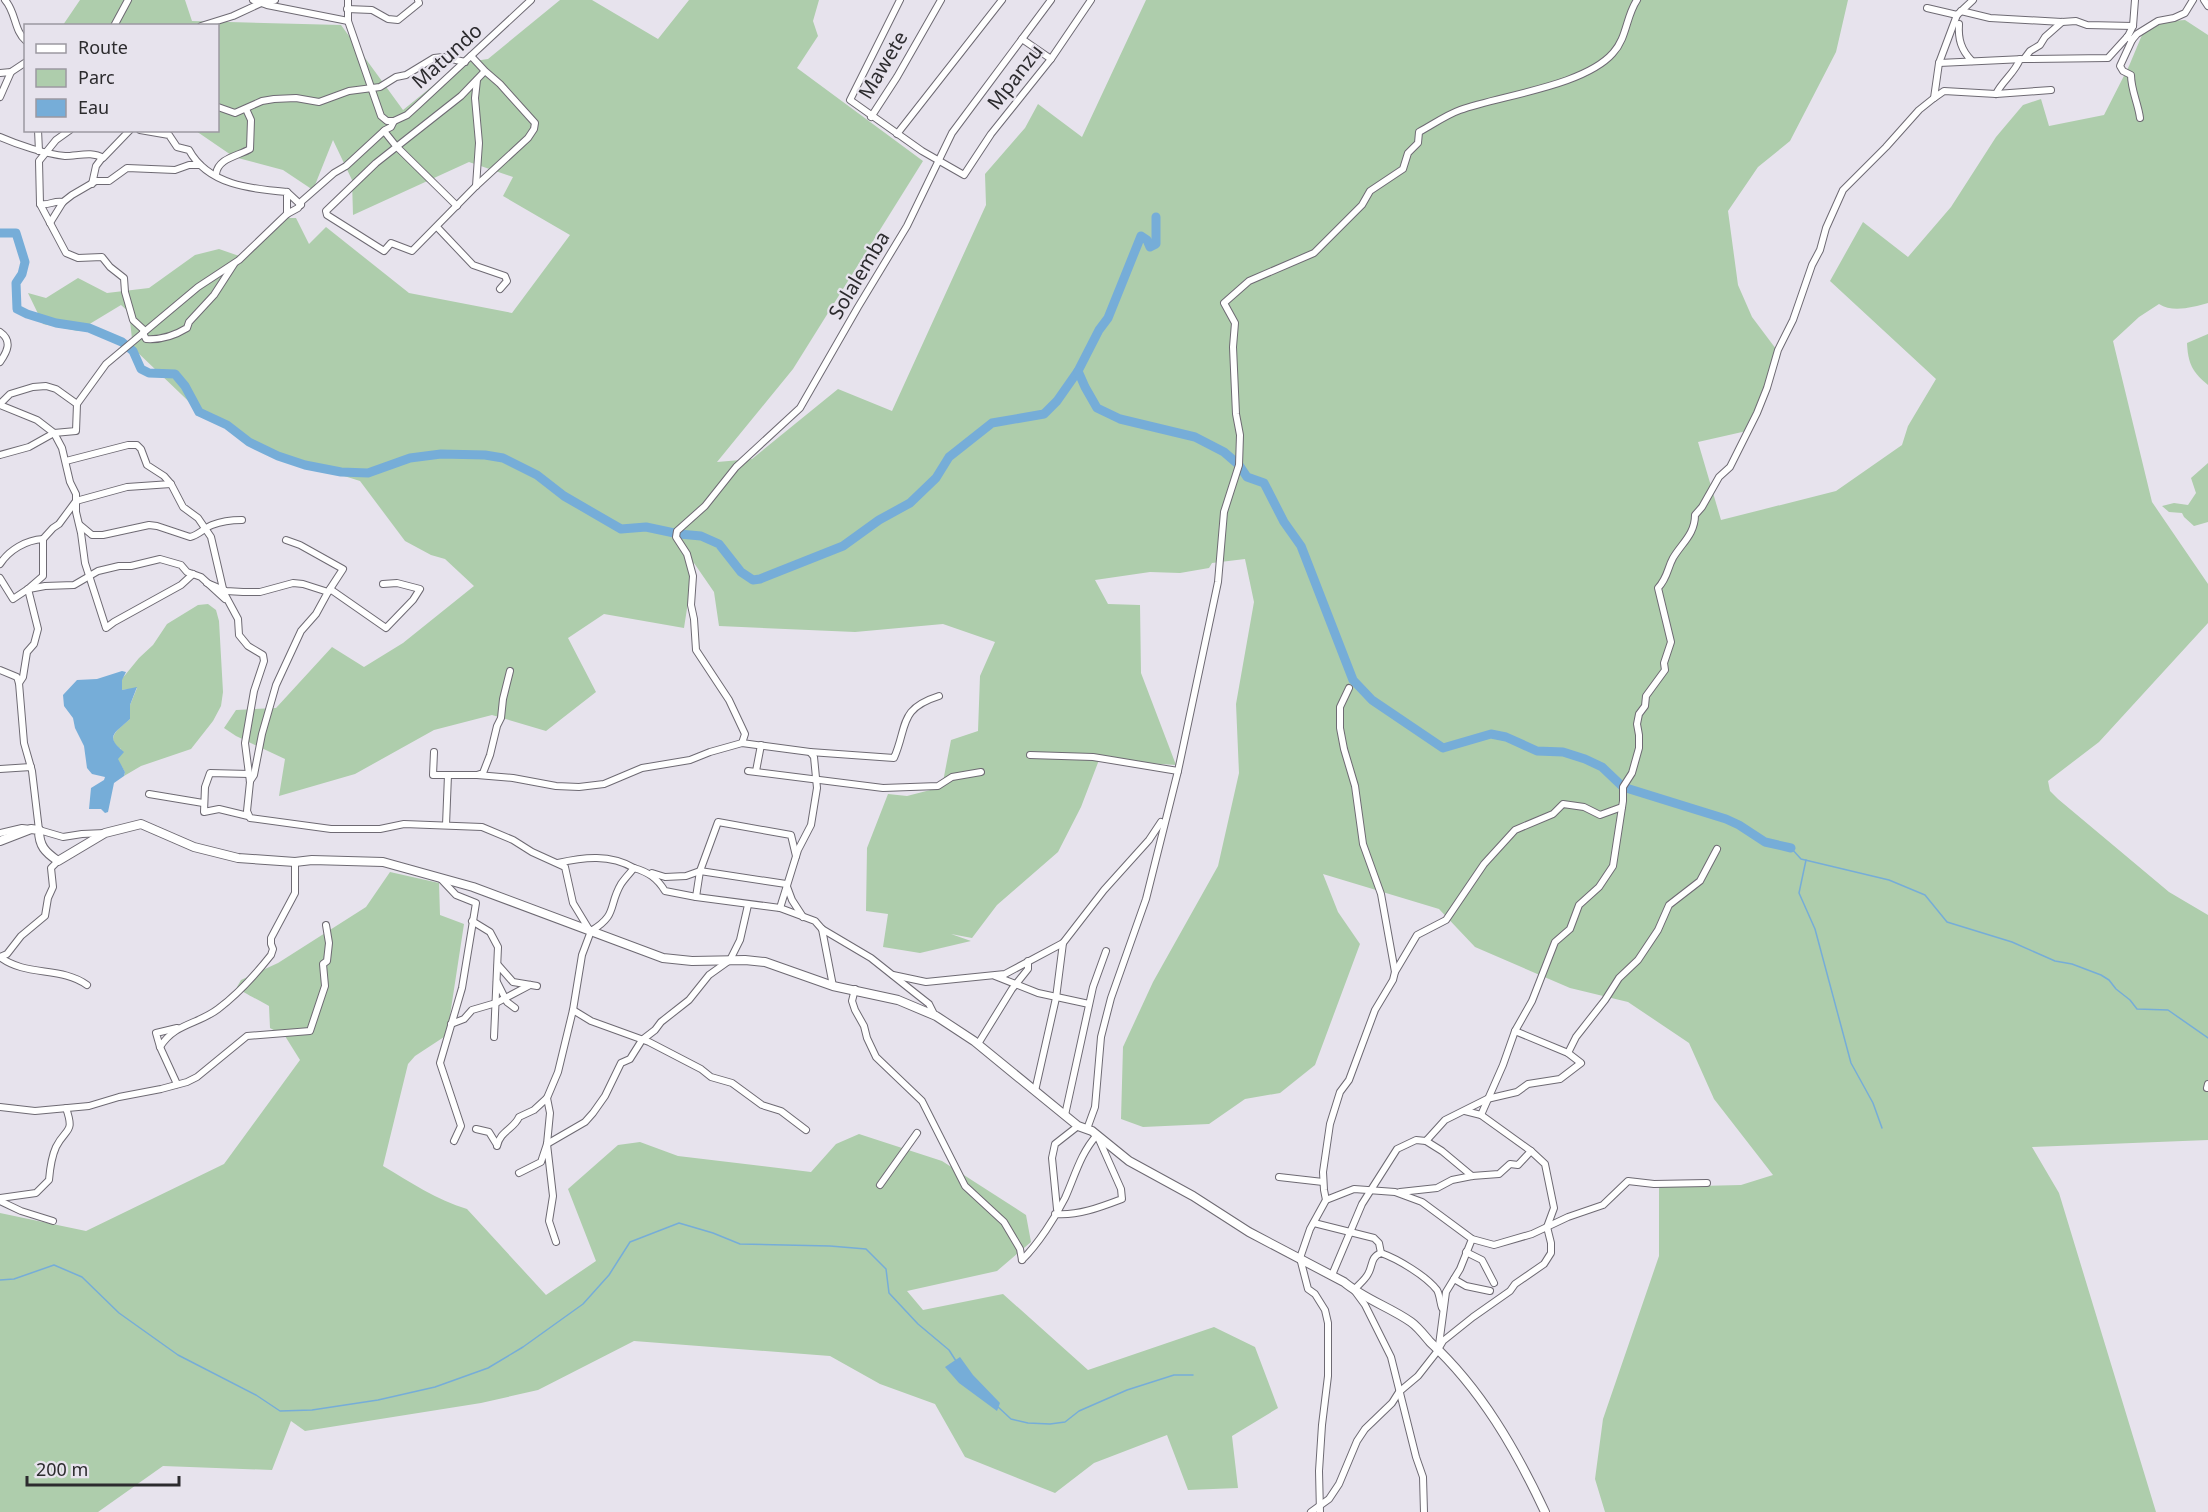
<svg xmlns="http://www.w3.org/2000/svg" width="2208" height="1512" viewBox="0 0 2208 1512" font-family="'Noto Sans',sans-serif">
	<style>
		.green { fill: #aecdac }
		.water { fill: #76add8 }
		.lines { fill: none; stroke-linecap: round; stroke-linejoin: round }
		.stream { stroke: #76add8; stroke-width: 1.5 }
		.river { stroke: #76add8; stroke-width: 9 }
		.minor-casing { stroke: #6e6a73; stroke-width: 8 }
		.tertiary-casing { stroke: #6e6a73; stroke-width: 10 }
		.minor { stroke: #fff; stroke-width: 6 }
		.tertiary { stroke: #fff; stroke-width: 8 }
		.labels { text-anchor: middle; stroke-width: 4.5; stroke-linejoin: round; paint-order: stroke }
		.street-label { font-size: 20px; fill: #2c2b2e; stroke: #e7e3ed }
	</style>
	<rect width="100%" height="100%" fill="#e7e3ed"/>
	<g class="green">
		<path d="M80 0H185L192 21 341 25 403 110 461 63 488 59 560 0H592L658 39 689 0H819L813 21 818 36 797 68 923 161 793 369 717 462 752 459 838 389 892 411 986 205 985 174 1025 128 1038 104 1082 137 1146 0H1848L1836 52 1790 141 1758 167 1728 211 1738 285 1752 317 1776 349 1751 430 1698 442 1721 520 1836 491 1902 445 1908 426 1936 379 1830 281 1863 222 1908 257 1951 207 1996 137 2023 105 2041 99 2049 126 2104 115 2129 66 2147 23 2185 20 2208 35V303C2193 307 2173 313 2159 304L2139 317 2113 341 2152 502 2208 584V623L2099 742 2048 781 2050 791 2058 799 2169 892 2208 915V1140L2032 1147 2059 1193 2156 1512H1605L1595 1479 1603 1419 1659 1256V1187L1741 1185 1773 1175 1714 1099 1689 1043 1628 1002 1570 988 1475 947 1439 909 1323 874 1338 912 1360 944 1315 1065 1280 1093 1245 1099 1209 1124 1143 1127 1121 1119 1123 1047 1153 982 1218 866 1239 773 1236 704 1254 602 1245 559 1212 563 1209 568 1180 573 1150 572 1095 580 1108 604 1140 605 1141 673 1176 765 1099 760 1081 807 1058 852 997 905 972 938 951 934 971 941 920 953 883 947 888 914 866 911 867 848 888 794 907 796 942 787 951 740 978 731 980 676 995 642 943 624 855 632 719 626 714 592 694 563 684 628 604 614 568 638 596 692 546 731 492 715 434 730 355 774 279 796 285 759 236 736 224 728 236 710 276 708 332 647 364 667 403 643 474 586 445 559 431 555 405 541 360 481 287 458 206 418 133 348 129 312 121 305 78 331 43 324 28 293 46 298 78 278 107 293 149 288 195 255 219 249 245 258 288 218H296L309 244 326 227 409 293 512 313 570 235 503 196 513 177 469 162 353 215 352 180 333 140 313 190 283 170 234 157 196 131 218 130V26L63 25Z"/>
		<path d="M2208 334V385C2192 372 2188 363 2187 343Z"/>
		<polygon points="2208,463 2208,522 2194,526 2184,517 2182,513 2169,512 2162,506 2174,503 2188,505 2196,493 2191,478"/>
		<path d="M208 604 216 610 219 621 223 692 221 706 213 721 191 749 141 766 124 776 125 772 117 759 121 749C103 738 120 728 130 719V705L137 688 122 690 121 680 139 658 153 645 167 624 198 605Z"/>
		<path d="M390 872 439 883 440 915 464 924 447 1035 415 1056 408 1064 383 1166C410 1182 437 1200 467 1209L546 1295 596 1261 568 1189 618 1145 640 1142 678 1156 811 1172 836 1144 859 1134 942 1161 1026 1215 1031 1242 997 1271 907 1291 923 1310 1003 1294 1088 1370 1214 1327 1255 1347 1278 1408 1232 1436 1238 1488 1188 1490 1167 1435 1094 1463 1055 1493 965 1457 935 1404 880 1384 830 1356 634 1341 538 1390 481 1403 305 1431 291 1421 272 1470 163 1466 98 1512H0V1213L86 1231 224 1164 300 1060 285 1036 270 1028 269 1006C261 1001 241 992 237 987L241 980 278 963 366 907Z"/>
	</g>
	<g class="water">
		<path d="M122 671 126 672 122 680V690L137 687 130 705V719C115 733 104 736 124 752L118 759 125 772 124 776 114 783 108 812 105 813 101 809H89L91 788 104 780 105 777 92 774 87 768 84 746 75 728 73 718 64 706 63 695 77 680 97 679Z"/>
		<polygon points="960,1357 973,1375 1000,1403 997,1411 959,1383 945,1367"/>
	</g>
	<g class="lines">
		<g class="stream">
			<polyline points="1791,848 1801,859 1889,880 1925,895 1947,922 2012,942 2055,961 2072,964 2101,975 2109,980 2116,989 2130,1000 2137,1009 2168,1010 2208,1038"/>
			<polyline points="1806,860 1799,893 1815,929 1851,1063 1873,1103 1882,1128"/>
			<polyline points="0,1280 14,1279 54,1265 82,1277 119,1313 178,1355 256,1395 280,1411 312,1410 378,1400 435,1387 488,1368 523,1347 583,1304 609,1275 630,1242 679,1223 713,1233 740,1244 830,1246 866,1249 886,1269 889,1293 918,1324 949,1350 956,1361"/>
			<polyline points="997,1406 1011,1419 1028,1423 1050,1424 1065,1422 1079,1411 1127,1390 1174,1375 1193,1375"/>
		</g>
		<g class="river">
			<polyline points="0,233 16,233 25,262 22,274 16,283 17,309 27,314 56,323 89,328 122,342 133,351 141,369 149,373 175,374 185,386 199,412 227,425 249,442 278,456 305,465 341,472 368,473 410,458 441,454 485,455 503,458 537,475 564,496 621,529 646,527 679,534 701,536 719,544 741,572 753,580 760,579 843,546 879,520 910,503 936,478 949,457 992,423 1044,414 1057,401 1078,371 1099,330 1108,318 1141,236 1147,240 1150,247 1156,244 1156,217"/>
			<polyline points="1078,371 1085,387 1097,408 1120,419 1195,437 1224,452 1239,465 1247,477 1264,483 1284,522 1301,546 1353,680 1372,700 1443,748 1491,734 1506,737 1537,751 1563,752 1585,759 1602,767 1623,787 1726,819 1739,825 1765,842 1791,848"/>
		</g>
		<g class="minor-casing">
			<g id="minor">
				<path d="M5 0C16 12 14 31 26 41"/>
				<polyline points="253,0 267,5 348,21"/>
				<polyline points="348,0 348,21 381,116 387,121 394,121"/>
				<polyline points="900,0 850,100 922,151 964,175 991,134 1051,59 1091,0"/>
				<polyline points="2204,0 2208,6"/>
				<polyline points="1927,8 1957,15"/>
				<polyline points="347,9 372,10 388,19 398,20 419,3 418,0"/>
				<polyline points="1961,11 1990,18 2062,22 2076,21 2087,25 2133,26 2135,0"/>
				<path d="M1959 24C1958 39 1961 50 1972 61"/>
				<polyline points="114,26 128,0"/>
				<polyline points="201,26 233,16 261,3 275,0"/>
				<path d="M2127 37 2132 40 2120 66 2123 71 2131 75C2131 90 2138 103 2140 118"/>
				<polyline points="1022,39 1051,59"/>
				<polyline points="2132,40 2137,34 2158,21 2174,18 2185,13 2193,0"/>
				<polyline points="471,56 485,71 461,96 376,163 326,211 327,215 384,251 391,243 412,251 476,186 528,138 534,129 535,123 500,84 485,71"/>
				<polyline points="2024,59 2108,58 2128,36 2133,26"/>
				<polyline points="1939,63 2024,59 2030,51 2040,45 2045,37 2062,22"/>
				<polyline points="0,73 11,72 26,62"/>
				<path d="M1996 94C2002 81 2015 73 2020 59"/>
				<polyline points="0,97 11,72"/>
				<polyline points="1934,98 1944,91 1996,94 2051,90"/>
				<polyline points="218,107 235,113 262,101 274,99 296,98 319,102 349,91 380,87 396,77 406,75 434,58 443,57 465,62"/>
				<polyline points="871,117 897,77 941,0"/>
				<polyline points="38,130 39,151"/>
				<polyline points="70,130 56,140 39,161 40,204 66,253 78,258 102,257 110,267 124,278 125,292 133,320 145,331"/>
				<path d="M140 130 169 135 177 147 189 150C208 185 251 189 287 192V214"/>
				<polyline points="384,131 396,146 457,206"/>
				<polyline points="897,134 1002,0"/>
				<path d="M0 137C18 145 46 154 65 156 78 156 92 151 103 158L130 130"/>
				<path d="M216 174C218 158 238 156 250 149L251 120 246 109"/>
				<polyline points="92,184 96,166 102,158"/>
				<polyline points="476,186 479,143 475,98 477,80"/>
				<polyline points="287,192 301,205"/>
				<path d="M40 204C49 206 54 200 63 202"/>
				<polyline points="50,223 63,202 72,195 96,181 109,181 127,168 175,170 189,165 200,165"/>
				<polyline points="437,227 473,265 505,276 507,281 500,289"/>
				<path d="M0 332C13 341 7 352 0 362"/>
				<path d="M143 333 146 339C161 340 174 336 187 328L189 322 214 295 234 264"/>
				<polyline points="0,404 10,394 33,387 46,386 56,389 77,404"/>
				<polyline points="0,405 37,420 54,433 62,448 70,482 76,494 76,512 81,533 85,563 106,628 114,622 181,585 193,574"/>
				<polyline points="0,455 29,447 54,433 76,431 77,404 106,364 198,287 239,260 287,214 298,208 302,201 334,173 346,166 385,130 391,127 394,121 407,115 418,105 531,0"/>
				<polyline points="66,461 128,445 137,445 141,449 147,465 164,476 171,484 183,507 198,518 211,537 224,593 238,619 239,635 248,646 263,655 264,661 254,691 245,743 250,782 247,811 250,818 331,829 380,829 404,824 482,827 513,840 532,852 565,867 573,903 590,931"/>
				<path d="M80 525 92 535H103L149 525 157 526 190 537C199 535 204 528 212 525 222 521 232 520 242 520"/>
				<polyline points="286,540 300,545 343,569 328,592"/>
				<path d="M0 564C9 550 26 540 43 539"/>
				<polyline points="0,578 13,599 28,589 43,576 43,539 53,528 59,524 76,501 127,487 171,484"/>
				<polyline points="207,583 226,591 243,592 260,592 293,583 303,584 328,592 316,614 301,631 276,685 262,734 254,775 250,781"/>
				<polyline points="29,589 45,586 74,585 98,571 119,566 131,566 160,559 181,565 187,572 201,577 225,599"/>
				<polyline points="330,589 386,628 413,600 420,589 397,583 383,584"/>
				<polyline points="0,670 17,677 19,683 24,743 32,771 39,830 63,837 82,834 105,833"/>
				<polyline points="19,683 23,677 27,652 34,644 38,629 28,589"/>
				<polyline points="742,743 745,734 729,700 696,650 694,619 691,605 693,576 687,554 676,537 677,531 705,506 736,467 800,408 858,307 907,226 952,133 1051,0"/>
				<polyline points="434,752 433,775 477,775 513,778 556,786 579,787 604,784 642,768 690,760 710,752 742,743 810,752 814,757 817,788 811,825 798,850 780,908"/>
				<path d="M810 752 894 758C908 726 898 709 939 696"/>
				<polyline points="1030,755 1093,757 1178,771"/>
				<polyline points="0,769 31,767"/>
				<polyline points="748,771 883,788 938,786 952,777 981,772"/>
				<polyline points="756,771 761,745"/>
				<polyline points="477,775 483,773 490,755 497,726 501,718 503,699 510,671"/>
				<polyline points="149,794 203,803"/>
				<polyline points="248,816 219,809 204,812 205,787 210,773 249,774"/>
				<polyline points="446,825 448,775"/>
				<polyline points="0,833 22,828 31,829"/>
				<path d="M558 863C584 857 610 854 634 868"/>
				<polyline points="652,873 665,877 686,876 700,871 786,884 792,900 803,917"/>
				<polyline points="440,878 456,895 476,903 462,988 440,1063 461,1126 454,1141"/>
				<polyline points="696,897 780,908 815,921 822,929 871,958 915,993 929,1004 935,1016"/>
				<polyline points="472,921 490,932 498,947 494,1037"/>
				<polyline points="822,929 833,986"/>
				<polyline points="0,957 7,954 21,936 45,916 48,898 53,887 51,868 58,861"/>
				<path d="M0 957C26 977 61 966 87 985"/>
				<polyline points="498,965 513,982 537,986"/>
				<polyline points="1395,972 1417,935 1446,920 1484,864 1515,830 1553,814 1563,804 1584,807 1600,815 1622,807"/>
				<polyline points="893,975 926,982 1005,974 1063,943 1104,890 1149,840 1161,822"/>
				<polyline points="995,976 1038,993 1089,1004"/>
				<polyline points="497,982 507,1002 515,1008"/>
				<polyline points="855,989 852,1001 855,1010 864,1026 867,1038 876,1057 922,1101 965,1186 1004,1222 1020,1249 1022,1260"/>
				<polyline points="573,1010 591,1021 649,1042 701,1069 711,1077 732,1083 762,1105 781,1111 806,1130"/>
				<polyline points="451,1024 464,1019 472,1010 496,1003 530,985"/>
				<polyline points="177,1028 156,1033 160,1047 177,1084"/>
				<polyline points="978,1044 1012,989 1028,969 1028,961"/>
				<path d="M160 1047C175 1023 197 1025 218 1009 238 994 256 974 271 955L273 949 271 944V938L295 893V862"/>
				<polyline points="1568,1053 1576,1037 1605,1000 1619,978 1638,960 1658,930 1669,905 1700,881 1717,849"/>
				<polyline points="2207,1088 2208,1084"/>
				<polyline points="1035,1091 1056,998 1063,943"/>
				<polyline points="0,1107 35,1111 89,1106 119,1097 161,1089 187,1082 197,1077 247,1036 310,1031 325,986 323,964 327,961 329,943 326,925"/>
				<polyline points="1065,1115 1093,987 1106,951"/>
				<path d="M1481 1115 1503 1065 1515 1031 1532 1001 1555 942 1570 929 1579 905 1599 887 1613 866 1623 801V787L1632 773 1639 748V735L1637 724 1639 714 1645 706 1646 696 1665 670 1664 663 1671 642 1658 588C1668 577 1667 569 1673 558 1682 543 1695 534 1695 515L1702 507 1719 477 1730 467 1757 413 1767 388 1778 350 1793 320 1812 265 1820 250 1826 228 1843 190 1886 147 1919 110 1934 98 1939 63 1957 15 1973 0"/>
				<polyline points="476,1129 489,1132 497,1145"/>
				<path d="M1087 1129 1095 1107 1101 1037 1111 998 1146 899 1178 771 1218 582 1224 512 1239 465 1240 435 1236 414 1233 347 1235 323 1224 303 1249 281 1314 253 1362 205 1370 191 1403 169 1408 153 1418 143 1419 132C1432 125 1446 115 1460 110 1502 95 1584 86 1613 53 1627 38 1626 16 1637 0"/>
				<polyline points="1426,1141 1442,1151 1472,1176"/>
				<path d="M547 1144 550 1113 547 1098 558 1072 573 1010 582 955 591 931C618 915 608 906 621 884 625 878 630 873 634 868 648 872 657 878 665 891L696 897 700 871 718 822 791 835 796 856"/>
				<polyline points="547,1144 585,1122 593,1113 605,1096 621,1063 630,1059 642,1040 655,1030 661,1022 689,1000 709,975 730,960 740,940 748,905"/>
				<path d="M497 1146C500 1131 514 1129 519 1117L534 1110 547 1098"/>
				<polyline points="519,1173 541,1162 547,1144 553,1196 549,1221 556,1242"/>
				<polyline points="1279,1177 1323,1182"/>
				<polyline points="880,1185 917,1133"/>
				<polyline points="1400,1192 1437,1188 1452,1180 1472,1176 1499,1174 1510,1164 1518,1165 1531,1151"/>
				<path d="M0 1198 36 1193 49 1180C50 1168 51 1158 56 1147 66 1127 75 1134 66 1108"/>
				<polyline points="1326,1200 1324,1190 1323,1172 1330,1124 1340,1092 1349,1080 1375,1010 1393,980 1395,972 1381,894 1363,844 1355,786 1344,749 1340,728 1340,707 1349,688"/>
				<polyline points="0,1201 21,1211 53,1221"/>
				<polyline points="1057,1209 1052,1158 1055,1144 1078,1126"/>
				<polyline points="1314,1223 1374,1238 1379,1243 1381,1253"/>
				<polyline points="1466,1252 1482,1260 1494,1283"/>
				<path d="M1022 1260C1038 1244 1055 1218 1065 1198 1075 1176 1080 1154 1097 1135L1121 1189 1122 1199C1101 1207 1078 1216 1055 1214"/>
				<polyline points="1332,1275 1362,1204 1397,1149 1416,1140 1426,1141 1445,1120 1487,1099 1517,1092 1528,1084 1560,1079 1581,1063 1568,1053 1515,1031"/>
				<polyline points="1454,1279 1466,1286 1490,1291"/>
				<polyline points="1439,1345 1446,1292 1460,1269 1472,1239"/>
				<polyline points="1311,1512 1329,1499 1339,1484 1357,1441 1365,1429 1392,1403 1399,1392 1418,1376 1436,1353 1443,1341 1473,1317 1510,1291 1515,1284 1544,1264 1551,1253 1551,1243 1547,1227 1554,1208 1545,1164 1531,1151 1481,1115 1465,1111"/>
				<polyline points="1320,1512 1319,1471 1322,1425 1328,1376 1328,1323 1325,1310 1315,1294 1308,1289 1300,1258 1310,1229 1326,1200 1354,1189 1395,1192 1422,1202 1472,1239 1494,1245 1532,1234 1568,1217 1603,1205 1628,1181 1654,1184 1707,1183"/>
				<path d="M1424 1512 1423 1477 1416 1457 1391 1357 1365 1305 1354 1290C1358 1285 1365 1280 1368 1274 1373 1266 1370 1257 1381 1253 1398 1259 1426 1276 1437 1290 1440 1295 1440 1303 1442 1308"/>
			</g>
		</g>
		<g class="tertiary-casing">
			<path id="tertiary" d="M0 841 31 829 39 830C39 846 45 852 58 861L105 833 141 824 194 847 238 858 295 862 312 860 383 862 473 887 663 958 692 961 745 960 765 962 833 986 898 1000 936 1016 974 1041 1078 1126 1092 1131 1129 1161 1193 1196 1249 1232 1344 1282C1364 1299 1390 1307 1411 1322 1418 1327 1424 1335 1430 1342 1481 1389 1516 1450 1545 1512"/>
		</g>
		<use href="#minor" class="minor"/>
		<use href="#tertiary" class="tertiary"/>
	</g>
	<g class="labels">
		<g class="street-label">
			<text transform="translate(447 56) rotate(-42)" y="7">Matundo</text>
			<text transform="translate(883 65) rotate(-59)" y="7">Mawete</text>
			<text transform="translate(1015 77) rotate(-52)" y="7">Mpanzu</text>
			<text transform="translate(859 275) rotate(-59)" y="7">Solalemba</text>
		</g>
	</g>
	<rect x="24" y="24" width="195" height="108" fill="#e7e3ed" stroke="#9c99a1" stroke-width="1.5"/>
	<rect x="36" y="44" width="30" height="9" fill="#ffffff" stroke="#9c99a1" stroke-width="1.5"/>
	<text x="78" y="54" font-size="18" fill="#2c2b2e">Route</text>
	<rect x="36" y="69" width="30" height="18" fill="#aecdac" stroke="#9c99a1" stroke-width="1.5"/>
	<text x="78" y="84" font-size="18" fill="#2c2b2e">Parc</text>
	<rect x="36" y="99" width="30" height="18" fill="#76add8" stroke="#9c99a1" stroke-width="1.5"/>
	<text x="78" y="114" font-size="18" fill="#2c2b2e">Eau</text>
	<path d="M27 1476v9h152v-9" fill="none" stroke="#2c2b2e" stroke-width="3"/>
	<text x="36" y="1476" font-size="18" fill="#2c2b2e" stroke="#e7e3ed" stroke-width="4.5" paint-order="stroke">200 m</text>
</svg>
